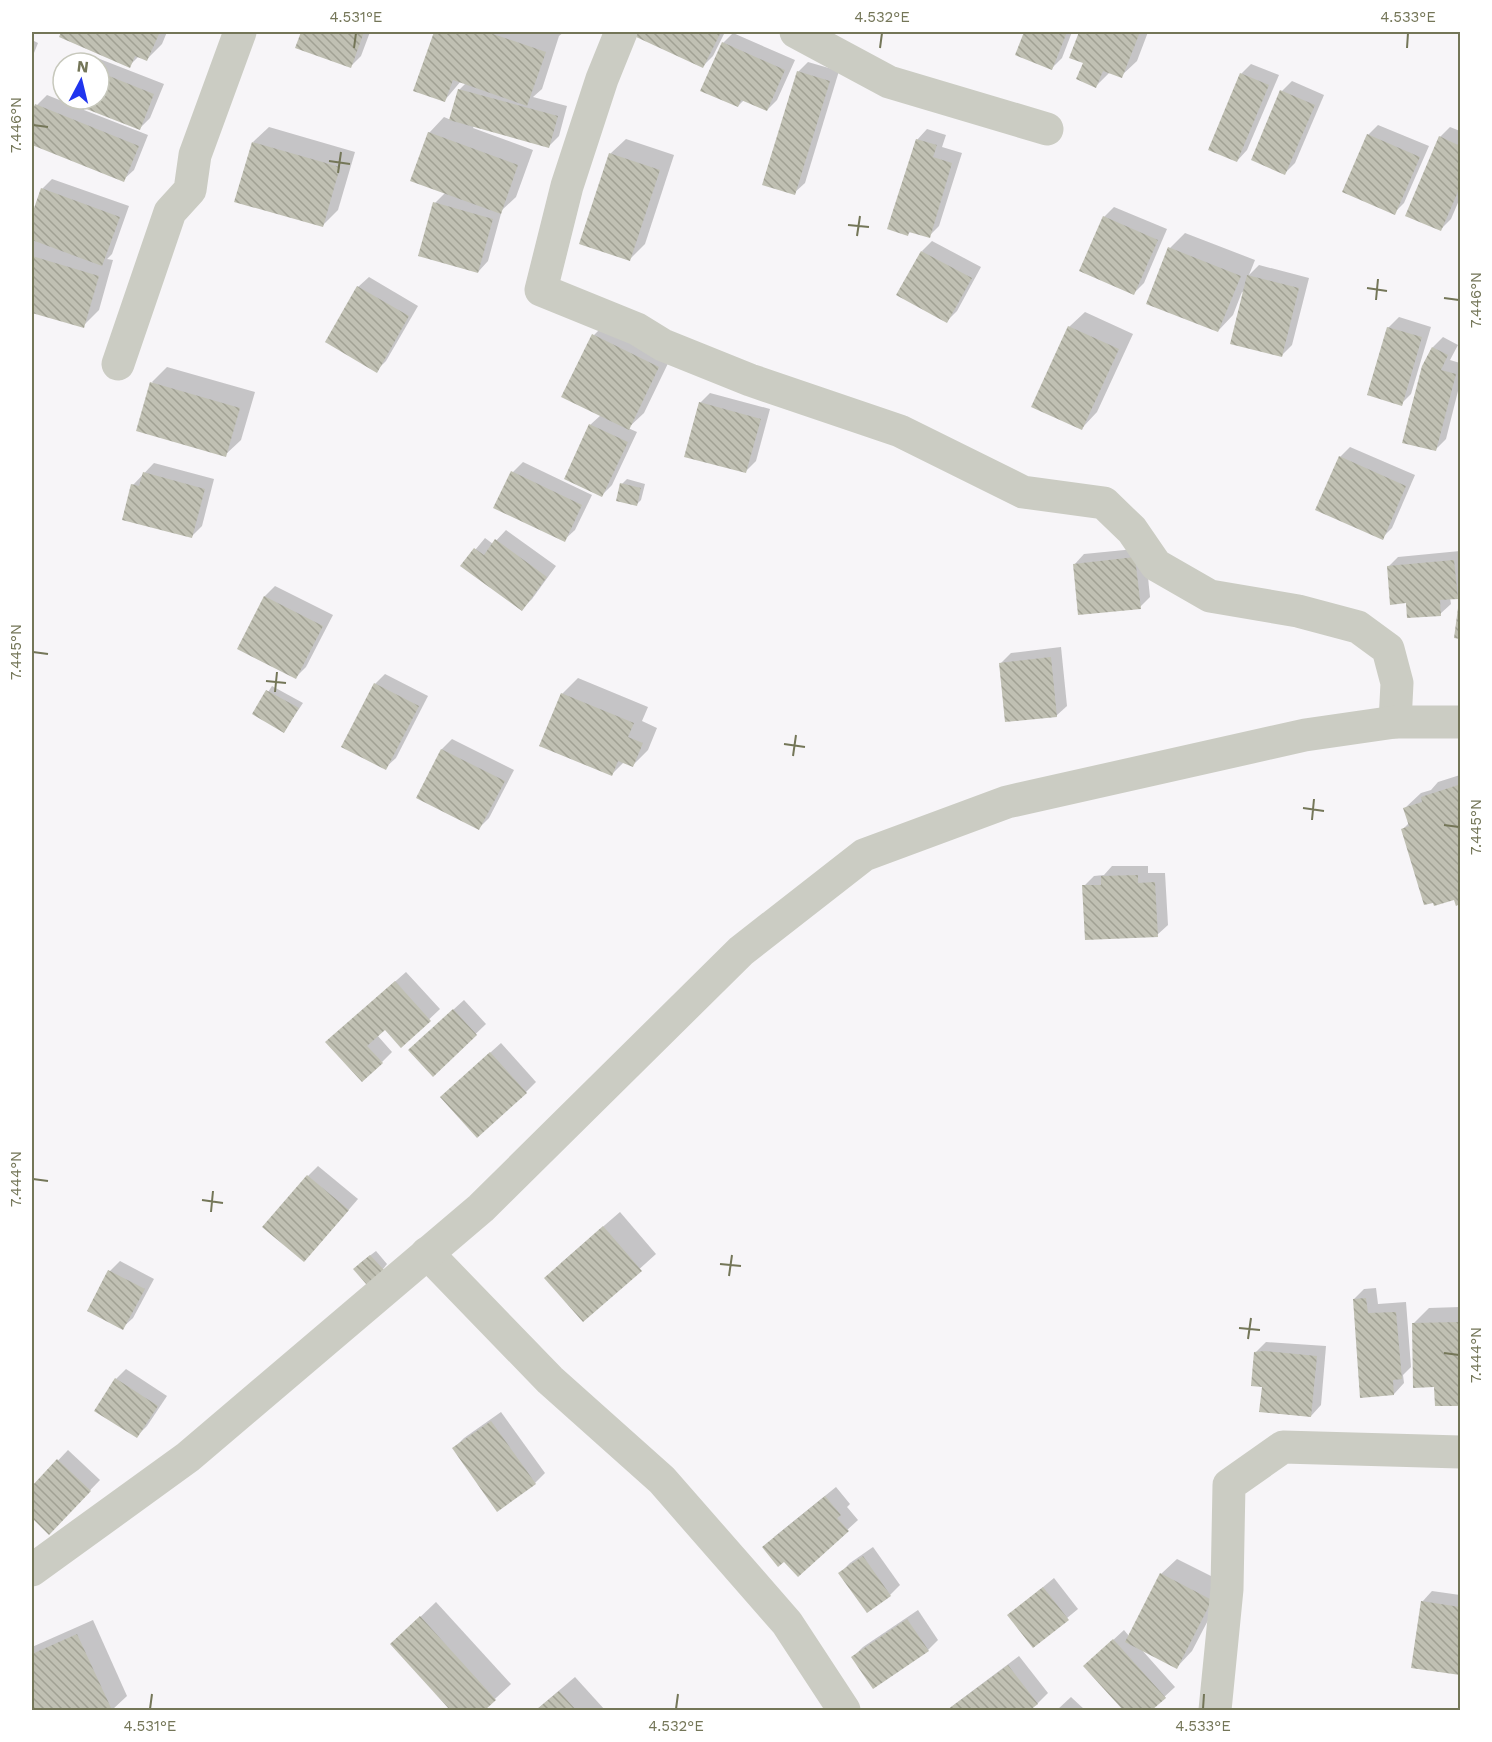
<svg xmlns="http://www.w3.org/2000/svg" width="1492" height="1742" viewBox="0 0 1492 1742" font-family="'Work Sans',sans-serif">
	<style>
		.shadow { fill: #0003 }
		.building { fill: url(#building-back-hatch) }
		.lines { fill: none; stroke-linecap: round; stroke-linejoin: round }
		.minor { stroke: #cbccc3; stroke-width: 33 }
		.ticks { fill: none; stroke: #747658; stroke-width: 2 }
		.neatline { fill: none; stroke: #747658; stroke-width: 2 }
		.ticks-label { font-size: 15px; text-anchor: middle; fill: #747658 }
	</style>
	<defs>
		<pattern id="building-back-hatch" width="6" height="6" patternUnits="userSpaceOnUse" patternTransform="scale(1.5)"><rect width="6" height="6" fill="#c0c0b3"/><path d="M-1 5l2 2M0 0l6 6M5-1l2 2" fill="none" stroke="#a1a194"/></pattern>
	</defs>
	<rect width="100%" height="100%" fill="#f7f5f8"/>
	<g class="shadow">
		<polygon points="63,32 167,32 162,44 147,59 139,56 129,66 61,36"/>
		<polygon points="302,32 370,32 361,56 351,66 297,47"/>
		<polygon points="436,32 564,32 559,36 542,89 533,97 567,106 559,136 549,146 474,126 473,128 533,150 516,197 502,210 488,261 478,272 435,203 446,192 429,133 444,117 451,120 459,90 466,83 461,81 445,100 415,90"/>
		<polygon points="637,32 725,32 713,56 703,66 636,35"/>
		<polygon points="1025,32 1072,32 1062,58 1052,68 1017,54"/>
		<polygon points="1081,32 1148,32 1137,61 1121,76 1110,72 1096,86 1085,62 1071,57"/>
		<polygon points="733,33 795,60 777,100 767,110 744,100 738,106 723,43"/>
		<polygon points="32,40 38,43 32,58"/>
		<polygon points="87,54 164,84 150,118 140,128 85,107 84,110 148,135 134,170 123,180 32,143 32,117 37,105 47,95 62,101 63,99 99,99 99,63 78,63"/>
		<polygon points="808,62 839,71 805,183 794,193 798,72"/>
		<polygon points="1251,64 1279,75 1247,150 1237,161 1241,74"/>
		<polygon points="1292,81 1324,95 1295,163 1285,173 1282,91"/>
		<polygon points="1378,125 1429,146 1404,203 1394,213 1368,135"/>
		<polygon points="269,127 355,152 338,210 322,226 253,142"/>
		<polygon points="1450,127 1460,131 1460,198 1451,219 1441,229 1440,137"/>
		<polygon points="927,129 946,135 942,147 962,153 939,226 929,236 911,231 908,234 917,140"/>
		<polygon points="626,139 674,155 645,244 629,260 610,154"/>
		<polygon points="52,179 129,206 112,254 107,259 113,260 99,310 83,326 32,311 32,219 42,189"/>
		<polygon points="1114,207 1167,229 1144,283 1134,293 1104,217"/>
		<polygon points="1185,233 1255,260 1249,275 1259,265 1309,278 1292,345 1281,356 1244,293 1242,292 1233,315 1218,331 1170,248"/>
		<polygon points="932,241 981,267 957,311 947,321 922,251"/>
		<polygon points="369,277 418,306 386,361 376,371 358,287"/>
		<polygon points="1085,312 1133,334 1097,412 1082,428 1069,327"/>
		<polygon points="1399,317 1431,327 1411,394 1401,404 1388,328"/>
		<polygon points="609,320 674,351 644,413 628,428 637,432 612,485 602,495 590,425 601,415 594,335"/>
		<polygon points="1443,337 1458,345 1450,360 1460,363 1460,383 1446,439 1436,449 1433,347"/>
		<polygon points="167,367 255,392 241,440 225,455 152,382"/>
		<polygon points="710,393 770,409 756,461 745,472 700,403"/>
		<polygon points="1350,447 1415,475 1392,528 1382,538 1340,457"/>
		<polygon points="523,462 592,495 575,530 564,540 495,507 513,472"/>
		<polygon points="154,463 214,479 202,526 192,536 133,485"/>
		<polygon points="627,479 645,484 641,500 636,505 622,484"/>
		<polygon points="506,530 556,566 532,599 522,609 462,566 485,538 493,544"/>
		<polygon points="1145,548 1150,597 1140,607 1074,565 1084,554"/>
		<polygon points="1460,551 1460,594 1457,597 1450,598 1451,604 1440,614 1408,602 1388,567 1398,557"/>
		<polygon points="275,586 333,615 306,667 296,677 239,649 265,596"/>
		<polygon points="1061,647 1067,706 1056,716 1001,663 1011,653"/>
		<polygon points="385,674 428,696 396,758 385,768 375,684"/>
		<polygon points="578,678 648,707 642,721 657,728 648,750 633,765 624,762 612,774 541,745 562,694"/>
		<polygon points="272,686 303,703 284,731 254,714"/>
		<polygon points="452,739 514,770 489,818 479,828 418,798 442,749"/>
		<polygon points="1460,775 1460,903 1457,904 1455,899 1403,829 1409,823 1405,808 1421,793 1431,790 1438,782"/>
		<polygon points="1112,866 1148,866 1148,873 1165,873 1168,925 1157,935 1084,886 1094,876 1104,875"/>
		<polygon points="406,972 440,1009 401,1046 385,1028 377,1035 392,1052 382,1062 338,1032"/>
		<polygon points="464,1000 486,1024 433,1075 420,1040"/>
		<polygon points="501,1043 536,1082 526,1092 452,1087"/>
		<polygon points="318,1166 358,1199 314,1250 308,1176"/>
		<polygon points="620,1212 656,1254 583,1320 561,1263"/>
		<polygon points="376,1251 387,1264 383,1269 359,1264"/>
		<polygon points="120,1261 154,1279 133,1318 122,1328 89,1310 110,1271"/>
		<polygon points="1376,1288 1378,1304 1406,1302 1411,1367 1403,1375 1404,1383 1394,1394 1354,1299 1364,1289"/>
		<polygon points="1460,1307 1460,1404 1436,1405 1436,1386 1413,1324 1429,1308"/>
		<polygon points="1266,1342 1326,1346 1321,1405 1311,1416 1263,1385 1256,1352"/>
		<polygon points="126,1369 167,1396 147,1426 137,1436 116,1379"/>
		<polygon points="501,1412 545,1473 535,1483 454,1448 464,1438"/>
		<polygon points="68,1450 100,1480 49,1533 32,1516 32,1488"/>
		<polygon points="836,1487 850,1504 847,1507 858,1520 798,1575 774,1537"/>
		<polygon points="873,1547 900,1585 890,1595 840,1573 850,1563"/>
		<polygon points="1177,1559 1227,1584 1192,1651 1177,1667 1141,1649 1175,1687 1150,1710 1125,1710 1085,1666 1124,1630 1129,1636 1161,1574"/>
		<polygon points="1054,1578 1078,1609 1033,1646 1009,1615"/>
		<polygon points="1432,1591 1460,1595 1460,1674 1413,1667 1422,1602"/>
		<polygon points="436,1602 511,1684 483,1710 452,1710 392,1644"/>
		<polygon points="918,1610 938,1640 928,1650 853,1657 863,1647"/>
		<polygon points="93,1620 127,1696 112,1710 37,1710 32,1699 32,1647"/>
		<polygon points="1019,1656 1048,1693 1038,1703 1028,1710 947,1710"/>
		<polygon points="575,1677 605,1710 536,1710"/>
		<polygon points="1071,1697 1085,1710 1057,1710"/>
	</g>
	<g class="building">
		<polygon points="61,32 154,32 159,34 147,61 135,56 130,68 59,37"/>
		<polygon points="301,32 364,32 351,68 295,48"/>
		<polygon points="434,32 487,32 546,52 527,106 453,80 445,102 413,91"/>
		<polygon points="636,32 721,32 703,68 634,36"/>
		<polygon points="1024,32 1067,32 1052,70 1015,55"/>
		<polygon points="1079,32 1140,32 1122,78 1103,71 1096,88 1076,79 1083,63 1069,58"/>
		<polygon points="722,42 785,70 767,111 741,100 738,107 700,91"/>
		<polygon points="797,71 830,81 795,195 762,185"/>
		<polygon points="99,72 154,94 140,130 61,99 99,99"/>
		<polygon points="1240,73 1269,85 1237,162 1208,150"/>
		<polygon points="458,89 558,116 549,148 449,120"/>
		<polygon points="1280,90 1315,105 1285,175 1251,160"/>
		<polygon points="35,104 139,146 124,182 32,145 32,113"/>
		<polygon points="428,132 518,165 501,214 410,181"/>
		<polygon points="1367,134 1420,157 1395,215 1342,192"/>
		<polygon points="1439,136 1460,146 1460,187 1441,231 1405,216"/>
		<polygon points="916,139 937,145 933,157 952,163 930,238 909,232 908,236 887,229"/>
		<polygon points="252,142 340,167 323,227 234,202"/>
		<polygon points="609,153 660,170 630,261 579,244"/>
		<polygon points="41,188 120,217 102,266 32,240 32,214"/>
		<polygon points="433,202 493,219 478,273 418,256"/>
		<polygon points="1103,216 1158,240 1134,295 1079,271"/>
		<polygon points="1168,247 1241,276 1218,332 1146,304"/>
		<polygon points="921,251 972,278 947,323 896,295"/>
		<polygon points="32,256 99,276 84,328 32,313"/>
		<polygon points="1247,275 1299,288 1282,357 1230,344"/>
		<polygon points="357,286 409,316 377,373 325,342"/>
		<polygon points="1068,326 1119,349 1082,430 1031,407"/>
		<polygon points="1387,327 1422,337 1402,406 1367,395"/>
		<polygon points="592,334 659,367 629,430 561,397"/>
		<polygon points="1432,347 1448,355 1441,370 1456,374 1436,451 1402,443 1422,366"/>
		<polygon points="150,382 240,408 226,457 136,431"/>
		<polygon points="699,402 761,419 746,473 684,457"/>
		<polygon points="589,424 628,442 602,497 564,479"/>
		<polygon points="1339,456 1406,486 1383,540 1315,510"/>
		<polygon points="511,471 582,505 565,542 493,508"/>
		<polygon points="143,472 205,489 192,538 122,520 131,484 139,486"/>
		<polygon points="620,483 641,488 637,506 616,501"/>
		<polygon points="495,539 547,577 522,611 460,566 474,548 484,555"/>
		<polygon points="1135,557 1141,609 1078,615 1073,564"/>
		<polygon points="1454,560 1458,599 1440,600 1441,616 1407,618 1406,603 1390,605 1387,566"/>
		<polygon points="264,596 323,626 296,679 237,649"/>
		<polygon points="1458,608 1460,608 1460,639 1454,638"/>
		<polygon points="1051,657 1057,717 1005,722 999,663"/>
		<polygon points="374,683 419,706 386,770 341,747"/>
		<polygon points="266,690 299,708 284,733 252,714"/>
		<polygon points="561,693 634,723 628,737 643,743 633,767 618,761 612,776 539,746"/>
		<polygon points="441,749 505,781 479,830 416,798"/>
		<polygon points="1458,785 1460,794 1460,904 1456,906 1454,900 1434,906 1433,903 1424,905 1401,829 1409,826 1403,808 1422,802 1421,797"/>
		<polygon points="1138,875 1138,883 1155,882 1158,937 1085,940 1082,885 1101,885 1101,876"/>
		<polygon points="395,981 431,1021 401,1048 385,1030 367,1046 383,1063 362,1082 325,1042"/>
		<polygon points="453,1009 477,1035 433,1077 408,1050"/>
		<polygon points="490,1052 527,1093 477,1138 440,1097"/>
		<polygon points="307,1175 349,1210 304,1262 262,1227"/>
		<polygon points="603,1226 642,1271 583,1322 544,1278"/>
		<polygon points="370,1255 384,1270 367,1285 353,1269"/>
		<polygon points="108,1270 145,1289 123,1330 87,1311"/>
		<polygon points="1366,1298 1368,1313 1396,1312 1402,1379 1393,1380 1394,1395 1360,1398 1353,1299"/>
		<polygon points="1460,1322 1460,1406 1435,1406 1434,1387 1413,1388 1412,1323"/>
		<polygon points="1265,1351 1317,1356 1311,1417 1259,1412 1262,1387 1251,1386 1254,1352"/>
		<polygon points="115,1378 158,1406 137,1438 94,1411"/>
		<polygon points="491,1421 536,1484 497,1512 452,1448"/>
		<polygon points="57,1459 91,1491 49,1535 32,1518 32,1486"/>
		<polygon points="825,1496 841,1515 837,1518 849,1531 798,1577 784,1562 778,1567 762,1547"/>
		<polygon points="863,1556 891,1596 867,1613 838,1573"/>
		<polygon points="1160,1573 1212,1600 1177,1669 1125,1642"/>
		<polygon points="1043,1587 1069,1620 1033,1648 1007,1615"/>
		<polygon points="1421,1601 1460,1607 1460,1675 1411,1668"/>
		<polygon points="420,1616 496,1700 485,1710 450,1710 390,1644"/>
		<polygon points="907,1619 929,1651 873,1689 851,1657"/>
		<polygon points="77,1634 112,1710 35,1710 32,1703 32,1654"/>
		<polygon points="1113,1639 1166,1698 1152,1710 1123,1710 1083,1666"/>
		<polygon points="1008,1665 1038,1704 1030,1710 947,1710"/>
		<polygon points="559,1691 576,1710 536,1710"/>
	</g>
	<g class="lines">
		<g class="minor">
			<polyline points="621,32 602,79 567,186 541,290 637,329 663,345 750,380 900,431 1023,492 1104,503 1132,530 1156,565 1210,596 1298,611 1358,627 1388,649 1397,683 1395,722"/>
			<polyline points="796,32 889,82 1047,129"/>
			<polyline points="118,364 170,212 190,190 195,155 240,32"/>
			<polyline points="427,1253 550,1380 662,1480 787,1623 844,1710"/>
			<polyline points="32,1570 188,1457 481,1208 741,951 864,855 1007,802 1305,735 1395,722 1460,722"/>
			<polyline points="1215,1710 1227,1589 1229,1485 1283,1447 1460,1452"/>
		</g>
	</g>
	<path class="ticks" d="M354 48 356 33M880 48 882 33M1407 48 1408 33M33 125 48 127M329 161 350 164M338 173 341 152M848 225 869 227M857 236 860 216M1367 288 1387 291M1444 298 1459 300M1376 300 1378 279M33 652 48 654M266 681 286 683M275 692 277 672M784 744 805 747M793 756 796 735M1303 808 1324 811M1312 820 1314 799M1444 825 1459 827M33 1179 48 1181M202 1200 223 1203M211 1212 213 1191M720 1264 741 1266M729 1276 732 1255M1239 1328 1260 1330M1248 1339 1251 1318M1444 1353 1459 1355M150 1709 152 1694M676 1709 678 1694M1203 1709 1204 1694"/>
	<rect width="1492" height="1742" fill="none" stroke="#ffffff" stroke-width="66"/>
	<g transform="translate(81 81) rotate(7)"><circle r="28" fill="#ffffff" stroke="#c7c8bc" stroke-width="1.5"/>
	<path d="M0-4.5L10 22L0 15L-10 22Z" fill="#2035ee"/>
	<text y="-9" font-size="16" font-weight="bold" text-anchor="middle" fill="#747658">N</text>
	</g>
	<rect x="33" y="33" width="1426" height="1676" class="neatline"/>
	<g class="ticks-label">
		<text x="356" y="22">4.531°E</text>
		<text x="882" y="22">4.532°E</text>
		<text x="1408" y="22">4.533°E</text>
		<text transform="translate(16 125) rotate(-90)" y="5">7.446°N</text>
		<text transform="translate(1476 300) rotate(-90)" y="5">7.446°N</text>
		<text transform="translate(16 652) rotate(-90)" y="5">7.445°N</text>
		<text transform="translate(1476 827) rotate(-90)" y="5">7.445°N</text>
		<text transform="translate(16 1179) rotate(-90)" y="5">7.444°N</text>
		<text transform="translate(1476 1355) rotate(-90)" y="5">7.444°N</text>
		<text x="150" y="1731">4.531°E</text>
		<text x="676" y="1731">4.532°E</text>
		<text x="1203" y="1731">4.533°E</text>
	</g>
</svg>
